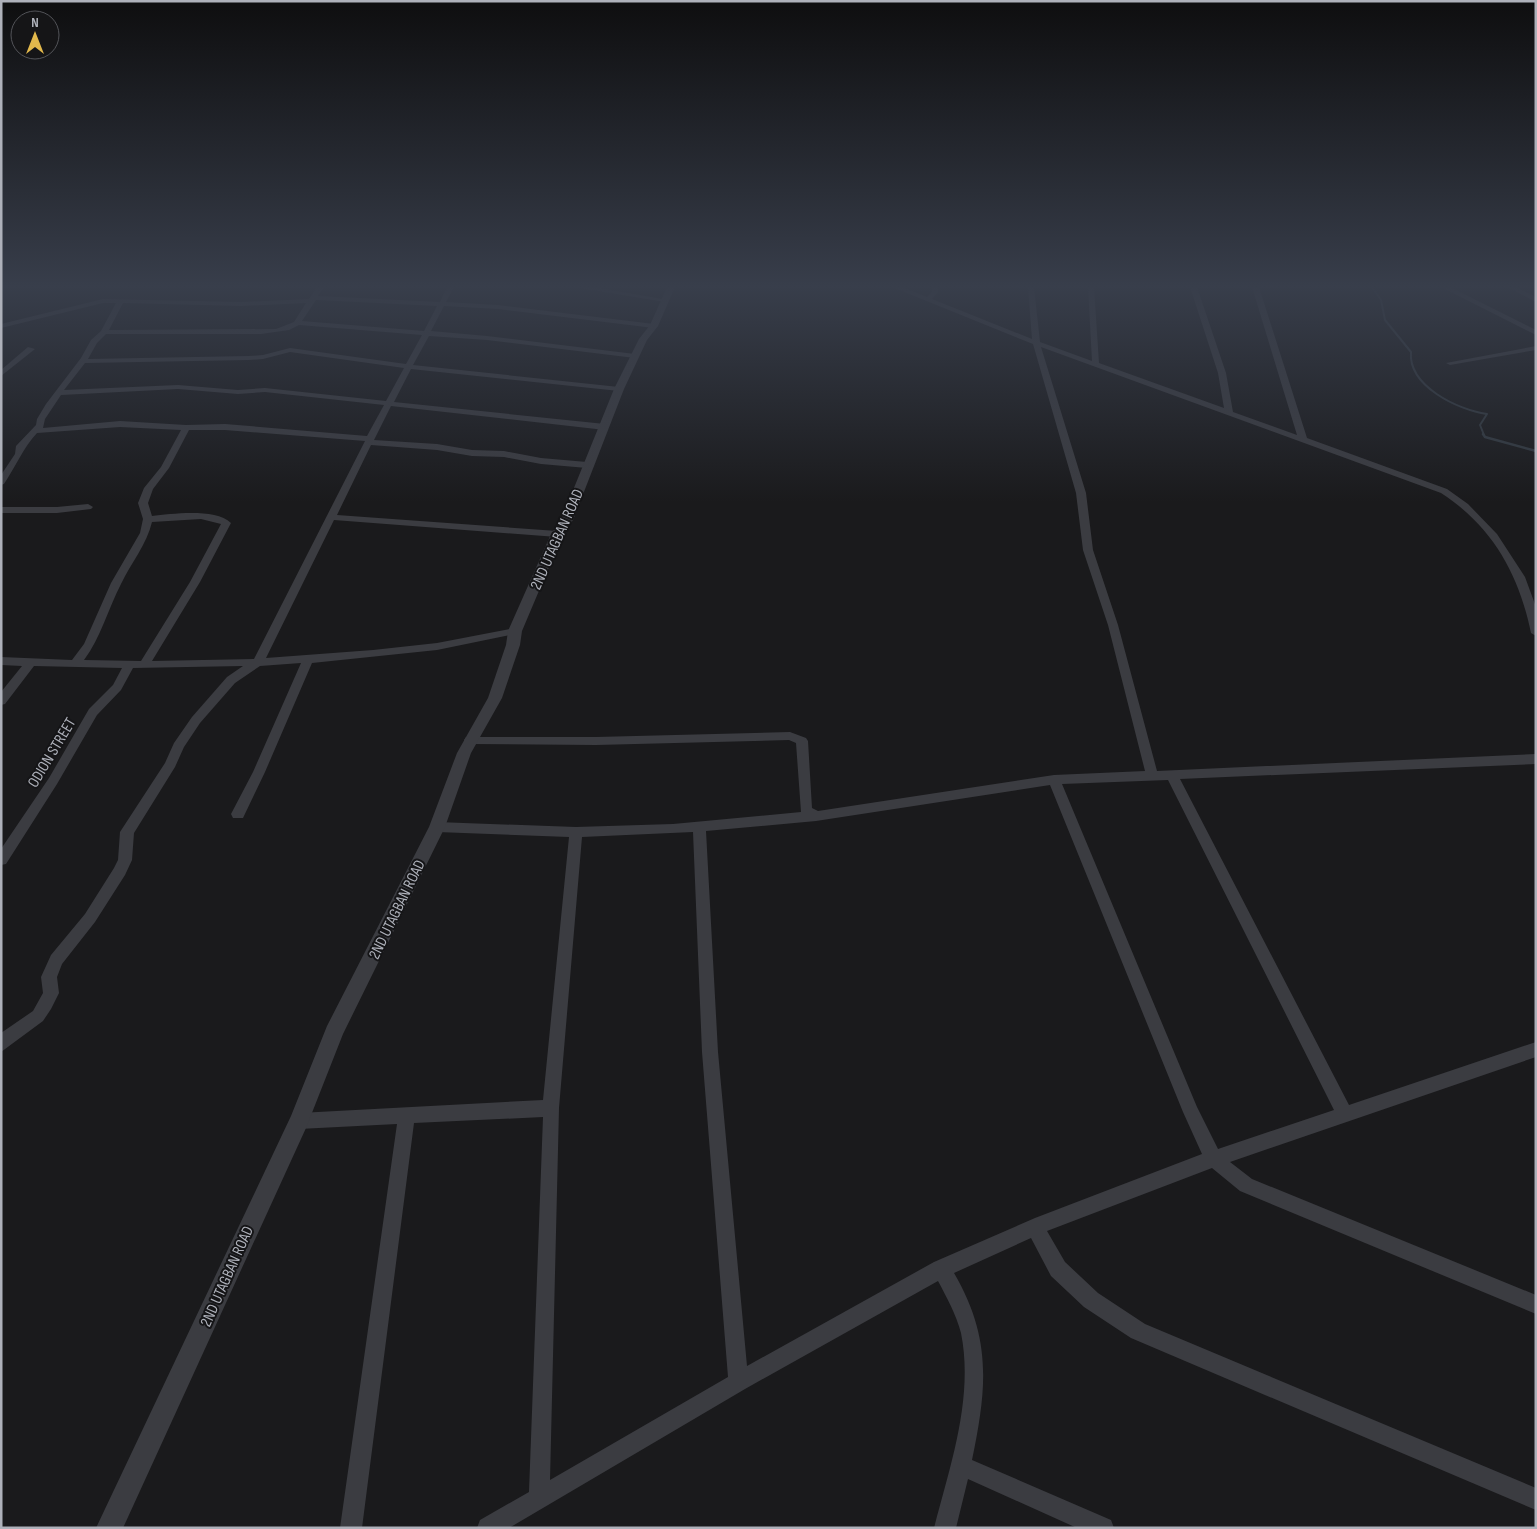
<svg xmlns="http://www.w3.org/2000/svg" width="1537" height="1529" viewBox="0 0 1537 1529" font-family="'Sofia Sans Condensed',sans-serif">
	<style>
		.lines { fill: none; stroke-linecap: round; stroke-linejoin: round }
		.stream-far1 { stroke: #333a41; stroke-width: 2 }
		.stream { stroke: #333a41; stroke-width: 2.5 }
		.minor { fill: #3b3c41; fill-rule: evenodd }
		.tertiary { fill: #3b3c41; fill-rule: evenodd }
		.labels { text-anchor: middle; stroke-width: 4; stroke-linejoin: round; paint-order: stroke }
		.street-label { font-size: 16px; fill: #aeb1ba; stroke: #151517 }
	</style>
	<rect width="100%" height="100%" fill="#1a1a1c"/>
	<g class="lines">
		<path class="stream-far1" d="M1372 287 1381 300 1385 320 1411 352C1408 386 1458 410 1487 414L1480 425 1484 435"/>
		<polyline class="stream" points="1483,434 1485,437 1536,451"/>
		<g class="minor">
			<path d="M317 287H324L318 296 440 302 447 287H454L446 302 498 305 654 324 658 326 654 328 498 309 444 306 431 331 487 336 635 354 639 356 635 358 487 340 429 336 413 365 619 387 623 389 619 391 411 369 394 402 605 424 609 427 605 430 391 406 374 440 437 444 472 450 504 451 541 458 587 462 591 465 587 468 541 464 504 457 472 456 437 450 371 445 337 515 557 531 562 534 557 537 334 520 266 658 373 650 437 643 515 628 520 631 515 634 437 650 312 663 265 772 243 818H233L231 814 253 772 301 663 260 666 235 683 200 723 184 747 175 767 134 833 132 860 125 875 95 922 62 964 57 977 59 993 51 1009 43 1021 1 1052V1033L33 1011 43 993 41 977 51 955 85 914 114 868 118 860 120 832 165 763 174 743 192 717 227 677 243 666 133 668 121 690 97 715 57 784 6 864 1 865V849L49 778 89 709 113 685 122 668 34 666 5 704 1 705V692L22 666 1 665V657L72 660 84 644 111 583 140 533 143 519 138 503 144 488 161 467 181 430 120 427 37 433C23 448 16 466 4 484L1 485V475L15 454 16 446 36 425 37 419 46 404 81 358 91 340 101 331 116 303H103L1 328V324L103 299 241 302 309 299ZM316 300 437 306 424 331 302 321ZM123 303 241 306 306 303 294 322 276 329 109 330ZM299 325 422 335 406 364 290 348 263 355 249 356 88 359 97 343 106 334H261L289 330ZM290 352 404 368 386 401 265 388 238 390 178 385 64 390 85 363 249 360 263 359ZM178 389 238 394 265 392 384 405 367 436 225 424 186 425 120 421 43 428 45 419 61 395ZM189 430H225L365 441 254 659 152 661 200 582 231 523C215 508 172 514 152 516L148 503 153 489 169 468ZM201 519 221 524 190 582 141 661 84 660C101 637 108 609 121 584 131 563 147 544 152 522Z"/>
			<polygon points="574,287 594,287 668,300 665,302"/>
			<path d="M892 287H902L927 297 932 292V287H938V292L932 299 1032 339 1028 287H1034L1040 342 1092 361 1088 287H1094L1099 363 1224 408 1218 373 1190 287H1197L1226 373 1233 412 1297 435 1252 287H1259L1307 438 1447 489 1468 504 1497 534 1525 577 1536 607V636L1531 633C1519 574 1492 526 1441 493L1041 347 1086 493 1093 550 1118 625 1157 771 1536 754V764L1180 779 1349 1105 1536 1042V1057L1230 1162 1252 1179 1536 1295V1314L1240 1191 1212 1168 1047 1231 1065 1262 1098 1293 1145 1324 1536 1488V1510L1131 1338 1084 1307 1051 1276 1031 1238 954 1273C992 1338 987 1388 972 1460L1111 1520 1114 1528H1077L968 1479 956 1528H934C950 1466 974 1398 961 1333 956 1314 947 1298 938 1281L745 1389 509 1528H477L480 1520 529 1492 543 1117 414 1123 362 1528H340L397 1124 299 1129 293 1127 291 1121 293 1115 299 1113 543 1100 569 837 437 832 432 831 430 827 432 823 437 822 576 827 673 824 801 812 796 743 789 740 596 745 470 744 466 743 464 740 466 737H596L790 732 806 738 808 741 812 808 818 811 1054 775 1145 771 1108 625 1083 550 1076 493 1033 344ZM1168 780 1334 1110 1218 1149 1197 1107 1062 784ZM1050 785 1183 1112 1202 1154 1035 1218 934 1262 747 1366 718 1052 706 831 816 821ZM693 832 702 1052 728 1377 550 1480 559 1108 582 837Z"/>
			<polygon points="1441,287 1450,287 1536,330 1536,335"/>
			<polygon points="1507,287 1516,287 1536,297 1536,302"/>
			<polygon points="1536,346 1536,350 1450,365 1446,363"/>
			<polygon points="28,347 35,349 1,376 1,370"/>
			<polygon points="88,504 93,507 91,509 57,513 1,513 1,507 57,507"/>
		</g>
		<polygon class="tertiary" points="667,287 675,287 658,326 647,340 624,389 573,520 563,534 522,631 520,645 502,698 471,753 445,827 343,1034 306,1128 123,1528 96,1528 291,1116 327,1026 429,827 457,753 488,698 506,645 508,631 551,534 561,520 614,389 639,339 650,325"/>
	</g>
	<linearGradient id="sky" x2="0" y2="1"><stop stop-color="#0e0e0f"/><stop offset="0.57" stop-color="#383e4b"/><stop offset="1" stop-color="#383e4b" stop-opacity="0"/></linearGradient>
	<rect width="1537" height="502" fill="url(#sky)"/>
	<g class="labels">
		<g class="street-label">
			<text transform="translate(556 539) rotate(-66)" y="6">2ND UTAGBAN ROAD</text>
			<text transform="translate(51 752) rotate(-59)" y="6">ODION STREET</text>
			<text transform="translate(396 909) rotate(-64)" y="6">2ND UTAGBAN ROAD</text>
			<text transform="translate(226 1276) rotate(-66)" y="6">2ND UTAGBAN ROAD</text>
		</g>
	</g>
	<rect width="1537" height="1529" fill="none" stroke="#aeb1ba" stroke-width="5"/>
	<g transform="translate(35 35)"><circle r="24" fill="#151517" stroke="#525358"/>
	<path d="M0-4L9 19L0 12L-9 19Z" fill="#e2b84c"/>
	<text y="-8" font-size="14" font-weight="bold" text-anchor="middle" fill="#aeb1ba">N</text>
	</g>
</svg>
